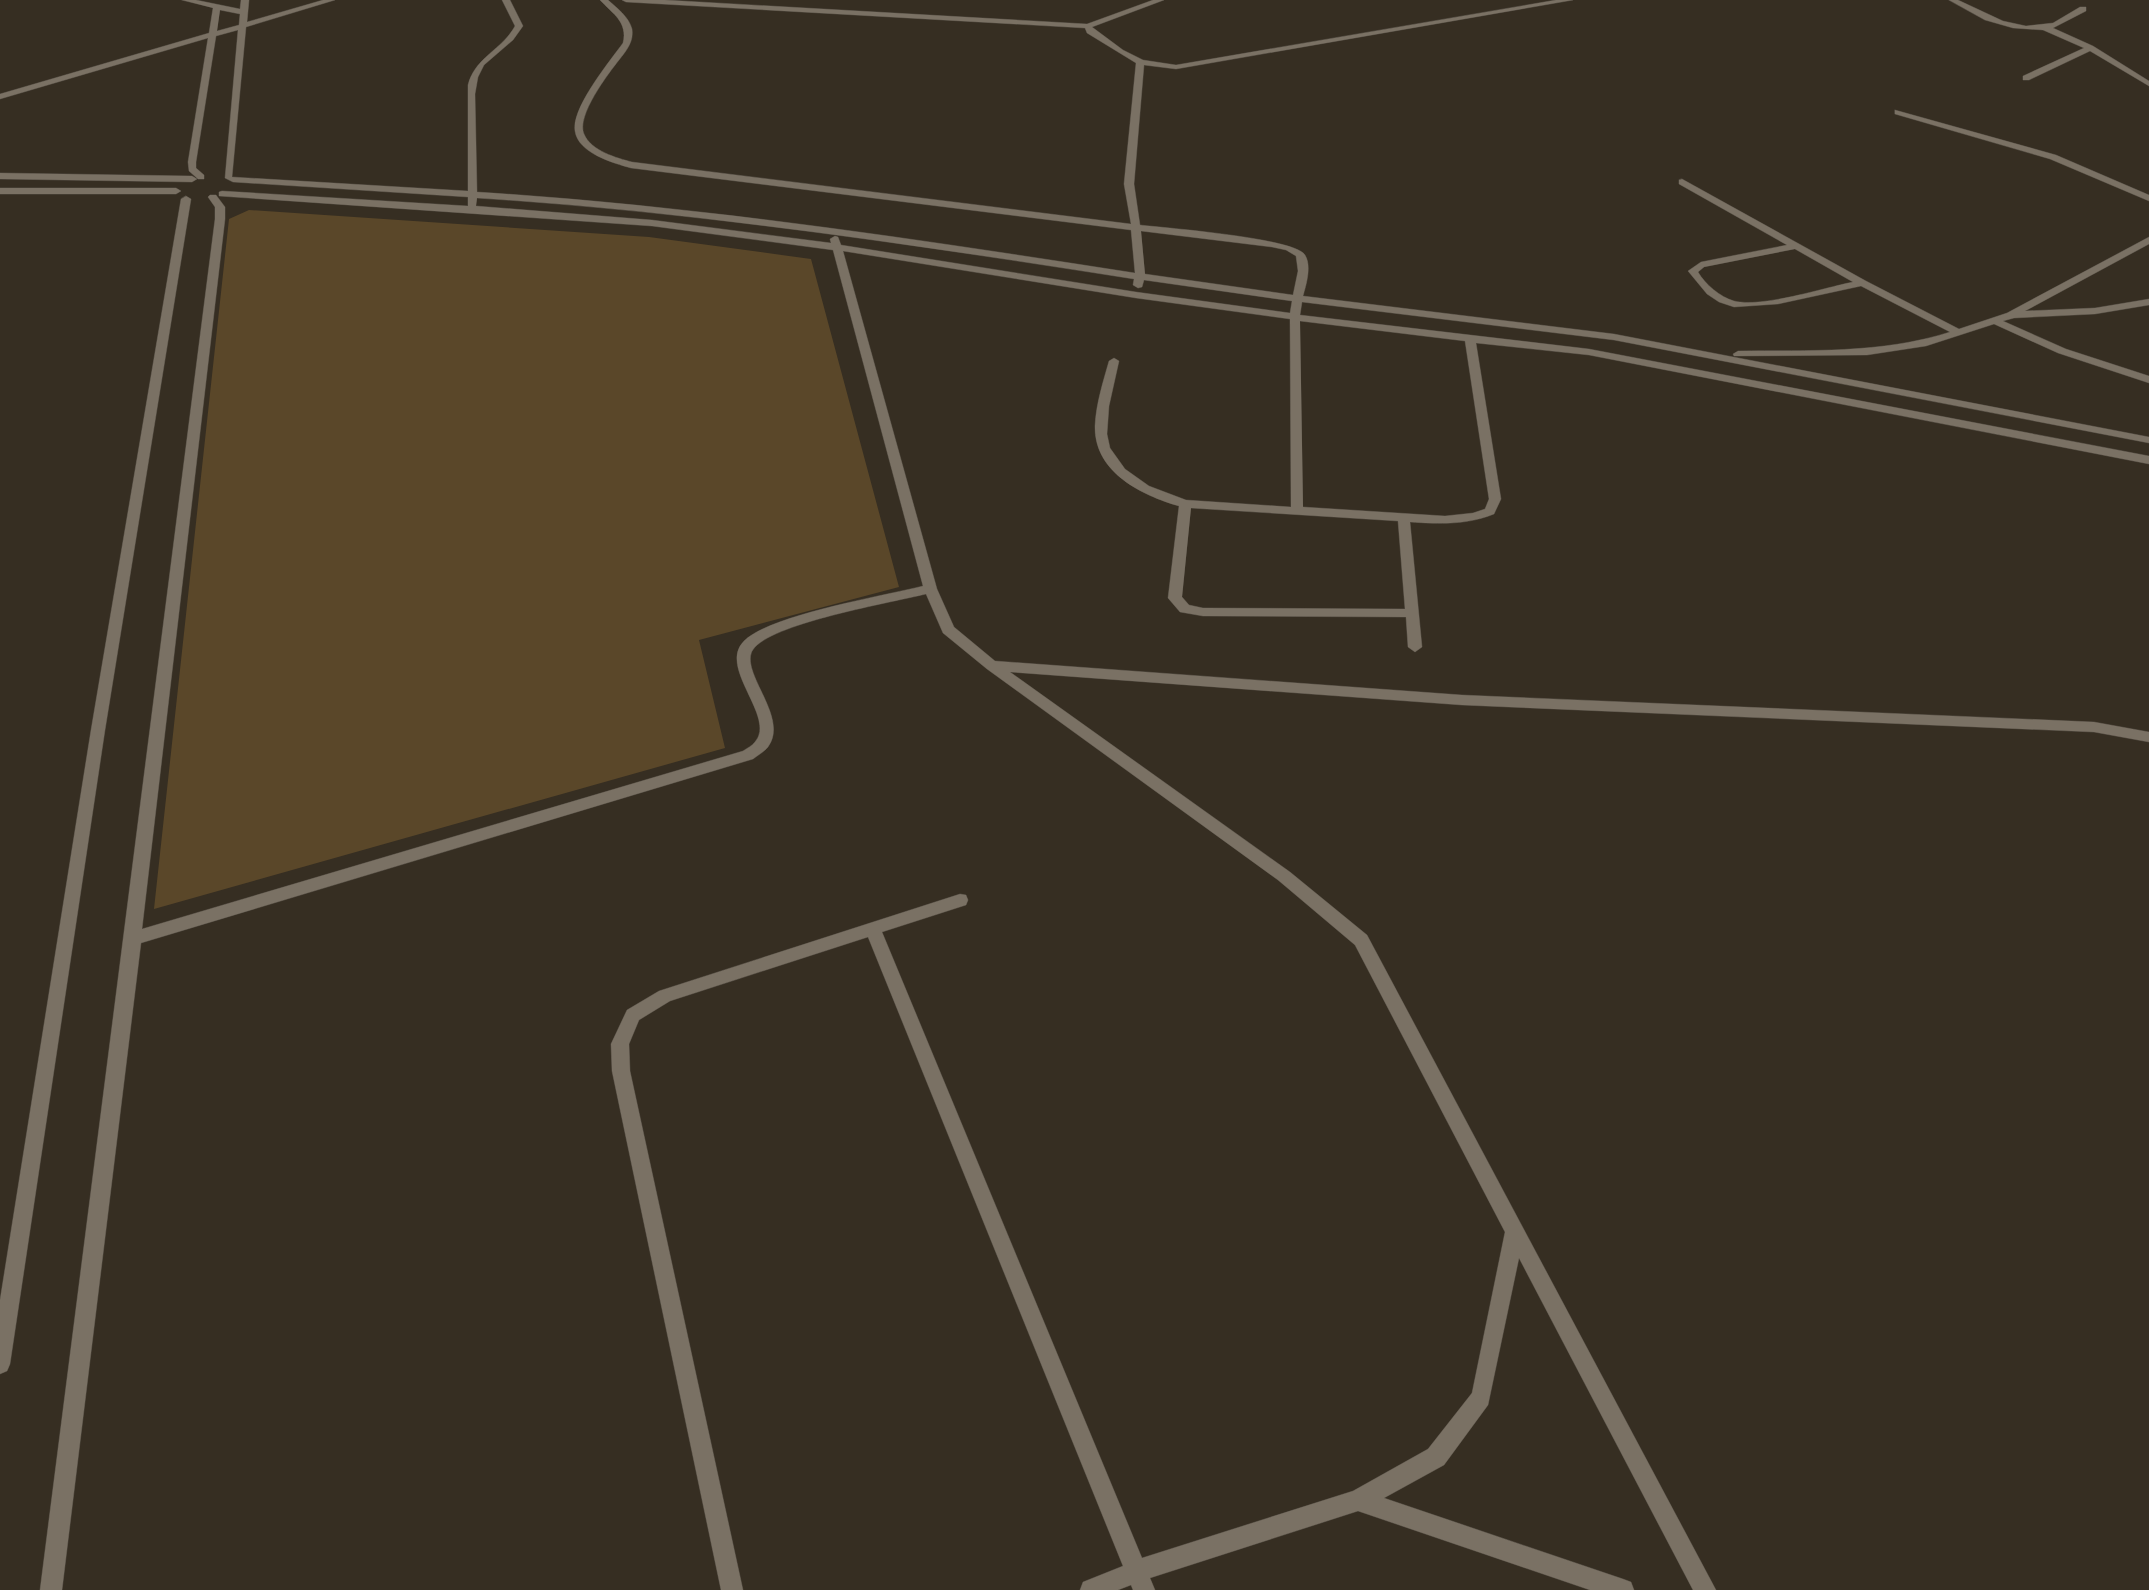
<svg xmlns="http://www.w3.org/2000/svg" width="2149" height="1590" viewBox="0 0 2149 1590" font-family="'Roboto Condensed',sans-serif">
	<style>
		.green { fill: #5a4729 }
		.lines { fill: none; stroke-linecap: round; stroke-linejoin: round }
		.service-casing { stroke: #514a40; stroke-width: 1 }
		.service { fill: #7a7164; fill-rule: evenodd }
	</style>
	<rect width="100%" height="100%" fill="#362e22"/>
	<polygon class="green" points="249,210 649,237 811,259 899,587 699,640 725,748 154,909 229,219"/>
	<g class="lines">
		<g class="service-casing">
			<g id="service">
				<path d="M182 0H196L240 9 241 0H249L247 22 323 0H335L246 27 232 177 468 191V85C475 57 502 50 515 26L502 0H510L523 26 513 40 484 65 478 77 475 94 477 192C698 206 916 239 1135 273L1131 230 631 168C613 163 578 153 575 131 571 108 610 61 623 43 628 22 613 14 600 0H608C617 8 629 17 632 29 634 42 626 51 619 60 608 74 576 116 584 134 591 151 617 158 632 162L1131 224 1124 184 1136 63 1087 33 1085 28 626 2 622 0H665L1087 24 1153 0H1164L1092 27 1123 50 1143 60 1176 65 1556 0H1573L1176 69 1144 65 1134 184 1140 225C1166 228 1295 238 1305 255 1312 266 1306 285 1303 296L1614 334 2149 437V443L1614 340 1302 302 1300 315 1589 349 2149 456V464L1589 355 1476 343 1501 499 1494 514C1467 525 1440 524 1410 522L1422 647 1415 652 1408 647 1406 617 1203 616 1180 612 1168 598 1179 506C1141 495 1094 472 1095 426 1096 404 1103 382 1109 361L1114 358 1119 361 1109 406 1107 434 1110 448 1125 469 1149 486 1186 500 1291 507 1290 319 1136 298 843 251 937 589 954 627 995 661 1462 695 2094 722 2149 732V742L2094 732 1462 705 1010 672 1290 872 1367 935 1716 1590H1693L1519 1258 1488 1405 1444 1465 1384 1498 1623 1579 1631 1582 1634 1590H1590L1358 1511 1150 1578 1155 1590H1133L1131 1585 1118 1590H1080L1083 1582 1123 1566 868 937 670 1001 639 1020 629 1044 630 1071 743 1590H721L612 1071 611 1044 627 1010 659 991 960 894 966 895 968 900 966 905 882 932 1142 1558 1353 1491 1428 1449 1472 1393 1505 1232 1355 945 1278 880 987 669 943 633 926 594C889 603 779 622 755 647 734 668 791 716 768 747 764 752 758 755 753 759L141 943 62 1590H40L215 219V207L208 197 210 195H216L225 207V219L142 929 743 751C747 748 752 746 755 742 777 717 717 668 744 641 770 615 883 596 923 586L833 250 652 226 219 196V192L222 191 468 206V197L233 182 225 178 238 30 216 36 196 162V168L204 175V179H198L189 171 188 162 208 38 0 99V94L209 33 213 8ZM220 10 240 14 239 25 217 31ZM477 198C697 212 916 245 1134 279L1133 285 1138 288 1142 287 1144 280 1292 301 1290 313 1136 292 841 245 838 237 835 236 830 239 831 243 652 220 476 206ZM1141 231 1272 247 1286 250 1296 256 1298 271 1293 295 1145 274ZM1300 321 1465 341 1489 499 1485 509 1473 513 1445 516 1303 507ZM1191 508 1398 521 1405 609 1203 608 1189 605 1182 597Z"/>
				<polygon points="1949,0 1958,0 2003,21 2026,26 2053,23 2080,7 2086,7 2086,11 2053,28 2093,46 2149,81 2149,86 2090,51 2029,80 2023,80 2023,76 2084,48 2043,30 2013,28 1985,20"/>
				<polygon points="1895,110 2056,155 2149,195 2149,201 2050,159 1895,114"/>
				<polygon points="0,173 192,176 197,179 192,182 0,179"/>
				<path d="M1682 179 1866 281 1959 329 2007 313 2149 237V244L2025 311 2095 308 2149 299V305L2095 314 2014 318 2003 321 2066 349 2149 376V383L2058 353 1994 324 1926 346 1867 355 1734 356 1733 354 1738 351C1809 350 1881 354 1950 332L1861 286 1778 304 1734 307 1719 302 1707 294 1688 271 1701 262 1787 245 1679 184V180ZM1795 249 1853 282C1823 288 1762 308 1734 301 1720 297 1705 284 1698 272L1704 267Z"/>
				<polygon points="0,188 176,188 181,191 176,194 0,194"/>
				<polygon points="186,196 191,199 105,730 10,1364 7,1371 0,1374 0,1300 91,730 181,199"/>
			</g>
		</g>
		<use href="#service" class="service"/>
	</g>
</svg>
